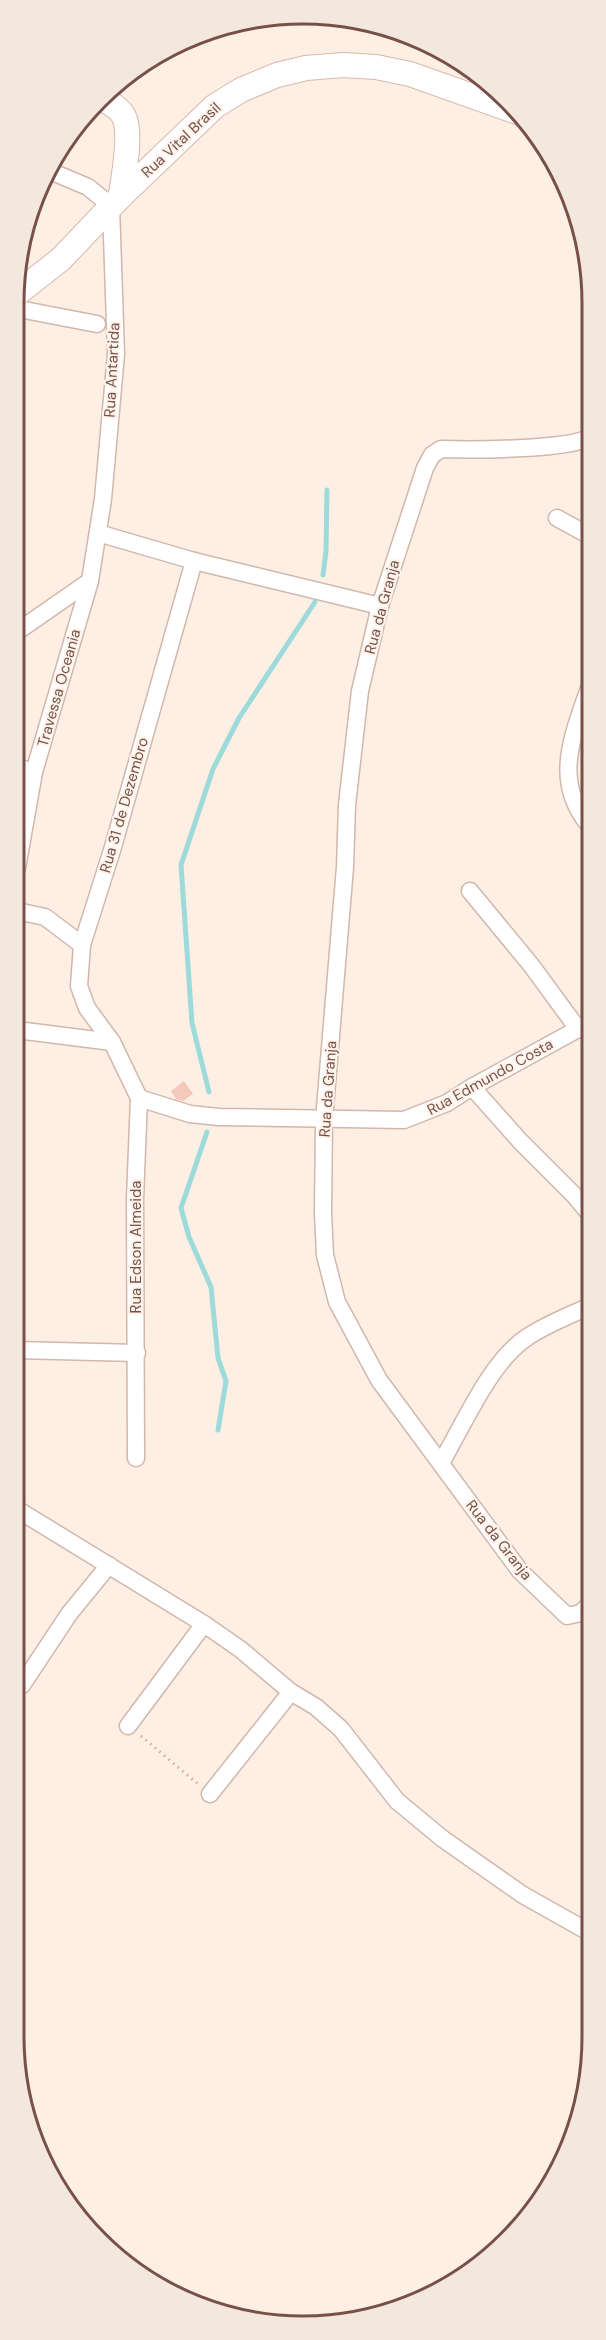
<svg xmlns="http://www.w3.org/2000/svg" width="606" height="2340" viewBox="0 0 606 2340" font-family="'DM Sans',sans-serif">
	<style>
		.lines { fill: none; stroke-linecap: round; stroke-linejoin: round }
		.stream { stroke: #9ddada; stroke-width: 5 }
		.building { fill: #f4c8bb }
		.street-casing { stroke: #d1b7ac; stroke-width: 19 }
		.secondary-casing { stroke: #d8b8ac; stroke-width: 26 }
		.path { stroke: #d9ab9e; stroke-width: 3; stroke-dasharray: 1.5 4.5; stroke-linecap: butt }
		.street { stroke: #fff; stroke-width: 16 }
		.secondary { stroke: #fff; stroke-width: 24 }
		.labels { text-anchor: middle; stroke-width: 4.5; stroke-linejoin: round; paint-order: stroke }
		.street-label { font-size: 15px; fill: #775148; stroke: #fff4eb }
		.rim { fill: none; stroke: #775148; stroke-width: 3 }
	</style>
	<rect width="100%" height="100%" fill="#fdefe4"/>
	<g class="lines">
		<g class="stream">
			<polyline points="323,575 326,551 327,490"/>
			<polyline points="209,1092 192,1023 181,865 213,769 239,718 315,602"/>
			<polyline points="207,1132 181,1208 189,1237 211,1287 218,1358 226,1381 218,1430"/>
		</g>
	</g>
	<polygon class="building" points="184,1081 193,1094 183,1101 176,1099 171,1091"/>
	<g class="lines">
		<g class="street-casing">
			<g id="street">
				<polyline points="19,309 97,324"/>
				<polyline points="557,518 590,536"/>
				<polyline points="98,533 194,561 380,606"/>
				<polyline points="18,631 90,581"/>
				<polyline points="17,767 34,772"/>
				<path d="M589 825C552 781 573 735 589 688"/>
				<polyline points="17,868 34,772 90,581 103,499 116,354 111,206 88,187 50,171"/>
				<polyline points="470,891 531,965 578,1029"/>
				<polyline points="17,911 45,917 82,945"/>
				<polyline points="17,1030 112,1042"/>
				<polyline points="472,1087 520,1141 573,1194 588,1212"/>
				<polyline points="139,1098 190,1114 219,1117 404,1120 447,1103 472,1087 589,1023"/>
				<polyline points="16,1350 137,1353"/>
				<polyline points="136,1458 135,1199 139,1098 112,1042 87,1008 79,986 82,945 113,847 194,561"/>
				<path d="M441 1463C463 1426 490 1362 526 1338 545 1325 568 1316 588 1307"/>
				<polyline points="15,1508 204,1624 240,1649 291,1692 316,1707 341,1729 397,1801 443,1839 523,1895 587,1931"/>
				<path d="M588 1606 581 1613 567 1616 520 1571 379 1380 337 1302 325 1255 323 1213 324 1120 345 867 347 805 360 691 380 606 425 468 432 455 441 449C469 450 570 450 590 437"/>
				<polyline points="22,1685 69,1614 109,1565"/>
				<polyline points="128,1726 204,1624"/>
				<polyline points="210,1794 291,1692"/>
			</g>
		</g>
		<g class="secondary-casing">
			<g id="secondary">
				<path d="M104 100C111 104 119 108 123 115 133 131 123 177 121 196"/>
				<polyline points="19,292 61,259 121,196 215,106 241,90 277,75 306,68 343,65 376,67 410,74 517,112"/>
			</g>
		</g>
		<polyline class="path" points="141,1736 198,1784"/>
		<use href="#street" class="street"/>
		<use href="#secondary" class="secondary"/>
	</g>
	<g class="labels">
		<g class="street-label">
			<text transform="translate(181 140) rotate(-43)" y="5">Rua Vital Brasil</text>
			<text transform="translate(112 370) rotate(-87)" y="5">Rua Antartida</text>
			<text transform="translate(382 607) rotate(-75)" y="5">Rua da Granja</text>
			<text transform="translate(59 688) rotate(-74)" y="5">Travessa Oceania</text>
			<text transform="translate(124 805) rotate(-74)" y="5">Rua 31 de Dezembro</text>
			<text transform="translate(490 1077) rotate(-29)" y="5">Rua Edmundo Costa</text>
			<text transform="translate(328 1089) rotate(-86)" y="5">Rua da Granja</text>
			<text transform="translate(136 1247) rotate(-90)" y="5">Rua Edson Almeida</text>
			<text transform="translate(499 1540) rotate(52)" y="5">Rua da Granja</text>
		</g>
	</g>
	<path d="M0 0H606V2340H0ZM303 24H303A279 279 0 0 1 582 303V2037A279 279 0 0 1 303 2316H303A279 279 0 0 1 24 2037V303A279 279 0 0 1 303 24Z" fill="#f4e7de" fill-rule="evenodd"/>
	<path class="rim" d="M303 24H303A279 279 0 0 1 582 303V2037A279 279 0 0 1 303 2316H303A279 279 0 0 1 24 2037V303A279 279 0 0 1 303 24Z"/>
</svg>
